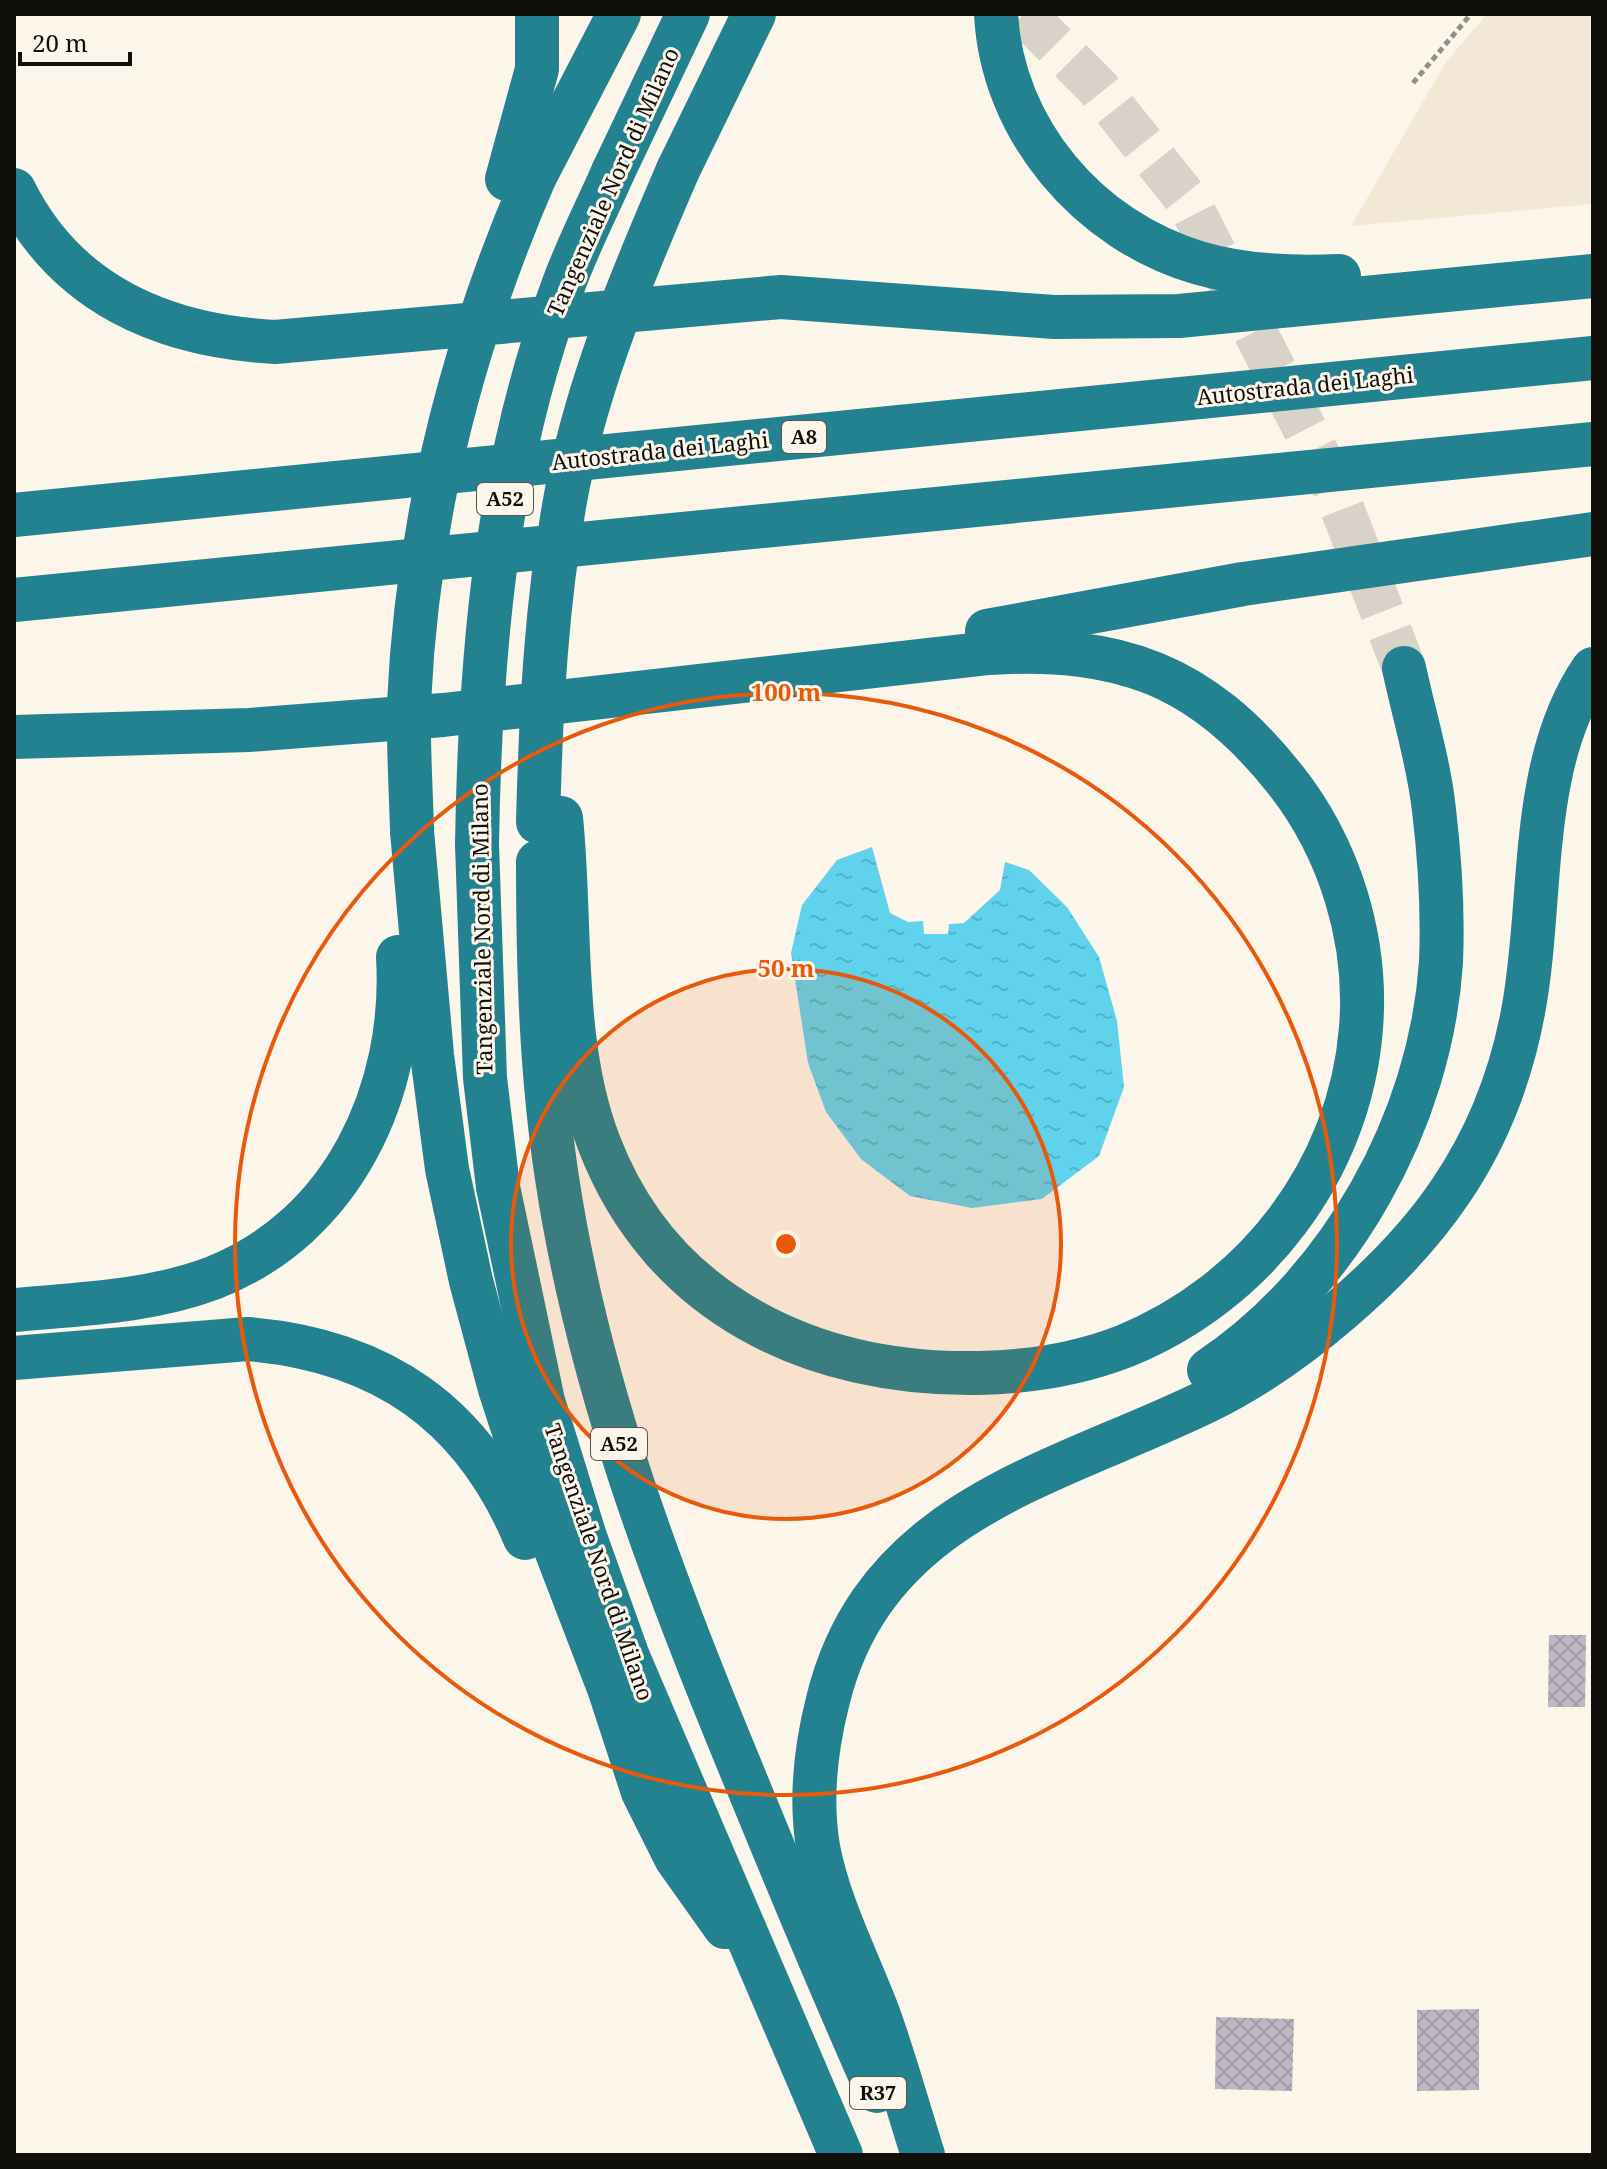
<svg xmlns="http://www.w3.org/2000/svg" width="1607" height="2169" viewBox="0 0 1607 2169" font-family="'Noto Serif',serif">
	<style>
		.built { fill: #f2e8d5 }
		.water { fill: url(#water-ripples) }
		.building { fill: url(#building-cross-hatch) }
		.lines { fill: none; stroke-linecap: round; stroke-linejoin: round }
		.motorway-tunnel { stroke: #d9d2c8; stroke-width: 44; stroke-dasharray: 44 22; stroke-linecap: butt }
		.path { stroke: #938e86; stroke-width: 5; stroke-dasharray: 6 4; stroke-linecap: butt }
		.motorway { stroke: #238290; stroke-width: 44 }
		.motorway-bridge { stroke: #238290; stroke-width: 44 }
		.ring { fill: none; stroke: #e8590c; stroke-width: 4 }
		.labels { text-anchor: middle; stroke-width: 6; stroke-linejoin: round; paint-order: stroke }
		.shield { fill: #fcf5e9; stroke: #58544e; stroke-width: 2 }
		.shield-label { font-size: 20px; font-weight: bold; fill: #110f0b }
		.street-label { font-size: 22px; fill: #110f0b; stroke: #fcf5e9 }
		.centre { fill: #e8590c; stroke: #fcf5e9; stroke-width: 4 }
		.ring-label { font-size: 24px; text-anchor: middle; font-weight: bold; fill: #e8590c; stroke: #fcf5e9; stroke-width: 6; stroke-linejoin: round; paint-order: stroke }
	</style>
	<defs>
		<pattern id="water-ripples" width="26" height="14" patternUnits="userSpaceOnUse" patternTransform="scale(2)"><rect width="26" height="14" fill="#60d2eb"/><path d="M2 4q2-2 4 0t4 0M15 11q2-2 4 0t4 0" fill="none" stroke="#52b3c8"/></pattern>
		<pattern id="building-cross-hatch" width="8" height="8" patternUnits="userSpaceOnUse" patternTransform="scale(2)"><rect width="8" height="8" fill="#bcb7c3"/><path d="M0 0l8 8M0 8l8-8" fill="none" stroke="#a19ca6"/></pattern>
	</defs>
	<rect width="100%" height="100%" fill="#fcf5e9"/>
	<polygon class="built" points="1487,14 1593,14 1593,204 1351,226 1446,62"/>
	<polygon class="water" points="872,847 890,913 908,922 923,921 924,934 948,934 949,924 964,923 1000,890 1005,862 1029,870 1067,907 1099,957 1117,1021 1124,1087 1099,1156 1042,1199 972,1208 910,1196 861,1159 826,1112 808,1063 791,953 802,905 837,860"/>
	<g class="building">
		<polygon points="1549,1635 1586,1635 1585,1707 1548,1707"/>
		<polygon points="1479,2009 1479,2090 1417,2091 1417,2010"/>
		<polygon points="1216,2017 1294,2019 1292,2091 1215,2089"/>
	</g>
	<g class="lines">
		<polyline class="motorway-tunnel" points="1024,14 1098,88 1188,201 1331,480 1404,668"/>
		<polyline class="path" points="1413,83 1471,14"/>
		<g class="motorway">
			<path d="M996 14C1002 130 1089 231 1199 263 1243 276 1293 278 1339 276"/>
			<polyline points="678,170 754,14"/>
			<polyline points="613,172 688,14"/>
			<polyline points="535,176 619,14"/>
			<polyline points="507,179 537,69 537,14"/>
			<path d="M14 190C66 295 164 336 275 342L781 297 1054 317 1179 316 1593 276"/>
			<polyline points="14,515 1593,358"/>
			<polyline points="14,600 1593,444"/>
			<polyline points="987,631 1243,584 1593,534"/>
			<path d="M14 737 249 730 443 715 989 653C1119 645 1201 674 1284 778 1340 848 1368 940 1361 1028 1350 1170 1255 1293 1125 1346 1079 1364 1029 1372 979 1373 813 1376 661 1305 599 1143 560 1042 572 924 561 818"/>
			<polyline points="412,831 432,1055 447,1169 471,1281 500,1389 533,1490 609,1688 643,1792 676,1858 725,1927"/>
			<polyline points="477,844 485,1078 498,1187 543,1401 585,1537 628,1657 841,2155"/>
			<path d="M538 862C538 967 541 1073 557 1178 588 1384 662 1578 741 1769 785 1877 830 1985 877 2091"/>
			<path d="M14 1310C80 1304 150 1302 213 1278 343 1227 406 1091 398 957"/>
			<path d="M14 1358 248 1339C381 1350 473 1413 525 1538"/>
			<path d="M1209 1370C1340 1283 1431 1120 1441 962 1443 912 1440 860 1434 810 1429 763 1414 715 1404 668"/>
			<path d="M923 2155C908 2108 895 2060 878 2013 857 1958 829 1905 818 1847 810 1798 816 1747 828 1700 875 1510 1052 1476 1205 1402 1292 1360 1396 1272 1450 1192 1487 1138 1511 1076 1523 1012 1544 903 1527 764 1593 669"/>
		</g>
		<g class="motorway-bridge">
			<path d="M538 822C541 709 546 597 568 485 590 376 634 272 678 170"/>
			<path d="M412 831C411 789 408 746 409 704 417 520 462 344 535 176"/>
			<path d="M477 844C480 655 496 467 562 289 576 249 596 211 613 172"/>
		</g>
	</g>
	<circle cx="786" cy="1244" r="275" fill="#e8590c" fill-opacity=".12"/>
	<g class="ring">
		<circle cx="786" cy="1244" r="275"/>
		<circle cx="786" cy="1244" r="551"/>
	</g>
	<g class="labels">
		<g class="shield">
			<rect x="782" y="421" width="44" height="32" rx="6"/>
			<rect x="477" y="483" width="56" height="32" rx="6"/>
			<rect x="591" y="1428" width="56" height="32" rx="6"/>
			<rect x="850" y="2077" width="56" height="32" rx="6"/>
		</g>
		<g class="shield-label">
			<text x="804" y="444">A8</text>
			<text x="505" y="506">A52</text>
			<text x="619" y="1451">A52</text>
			<text x="878" y="2100">R37</text>
		</g>
		<g class="street-label">
			<text transform="translate(613 182) rotate(-66)" y="8">Tangenziale Nord di Milano</text>
			<text transform="translate(1305 386) rotate(-6)" y="8">Autostrada dei Laghi</text>
			<text transform="translate(660 451) rotate(-6)" y="8">Autostrada dei Laghi</text>
			<text transform="translate(482 929) rotate(-91)" y="8">Tangenziale Nord di Milano</text>
			<text transform="translate(599 1562) rotate(71)" y="8">Tangenziale Nord di Milano</text>
		</g>
	</g>
	<circle cx="786" cy="1244" r="12" class="centre"/>
	<g class="ring-label">
		<text x="786" y="701">100 m</text>
		<text x="786" y="977">50 m</text>
	</g>
	<rect width="1607" height="2169" fill="none" stroke="#110f0b" stroke-width="32"/>
	<path d="M20 52v12h110v-12" fill="none" stroke="#110f0b" stroke-width="4"/>
	<text x="32" y="52" font-size="24" fill="#110f0b" stroke="#fcf5e9" stroke-width="6" paint-order="stroke">20 m</text>
</svg>
